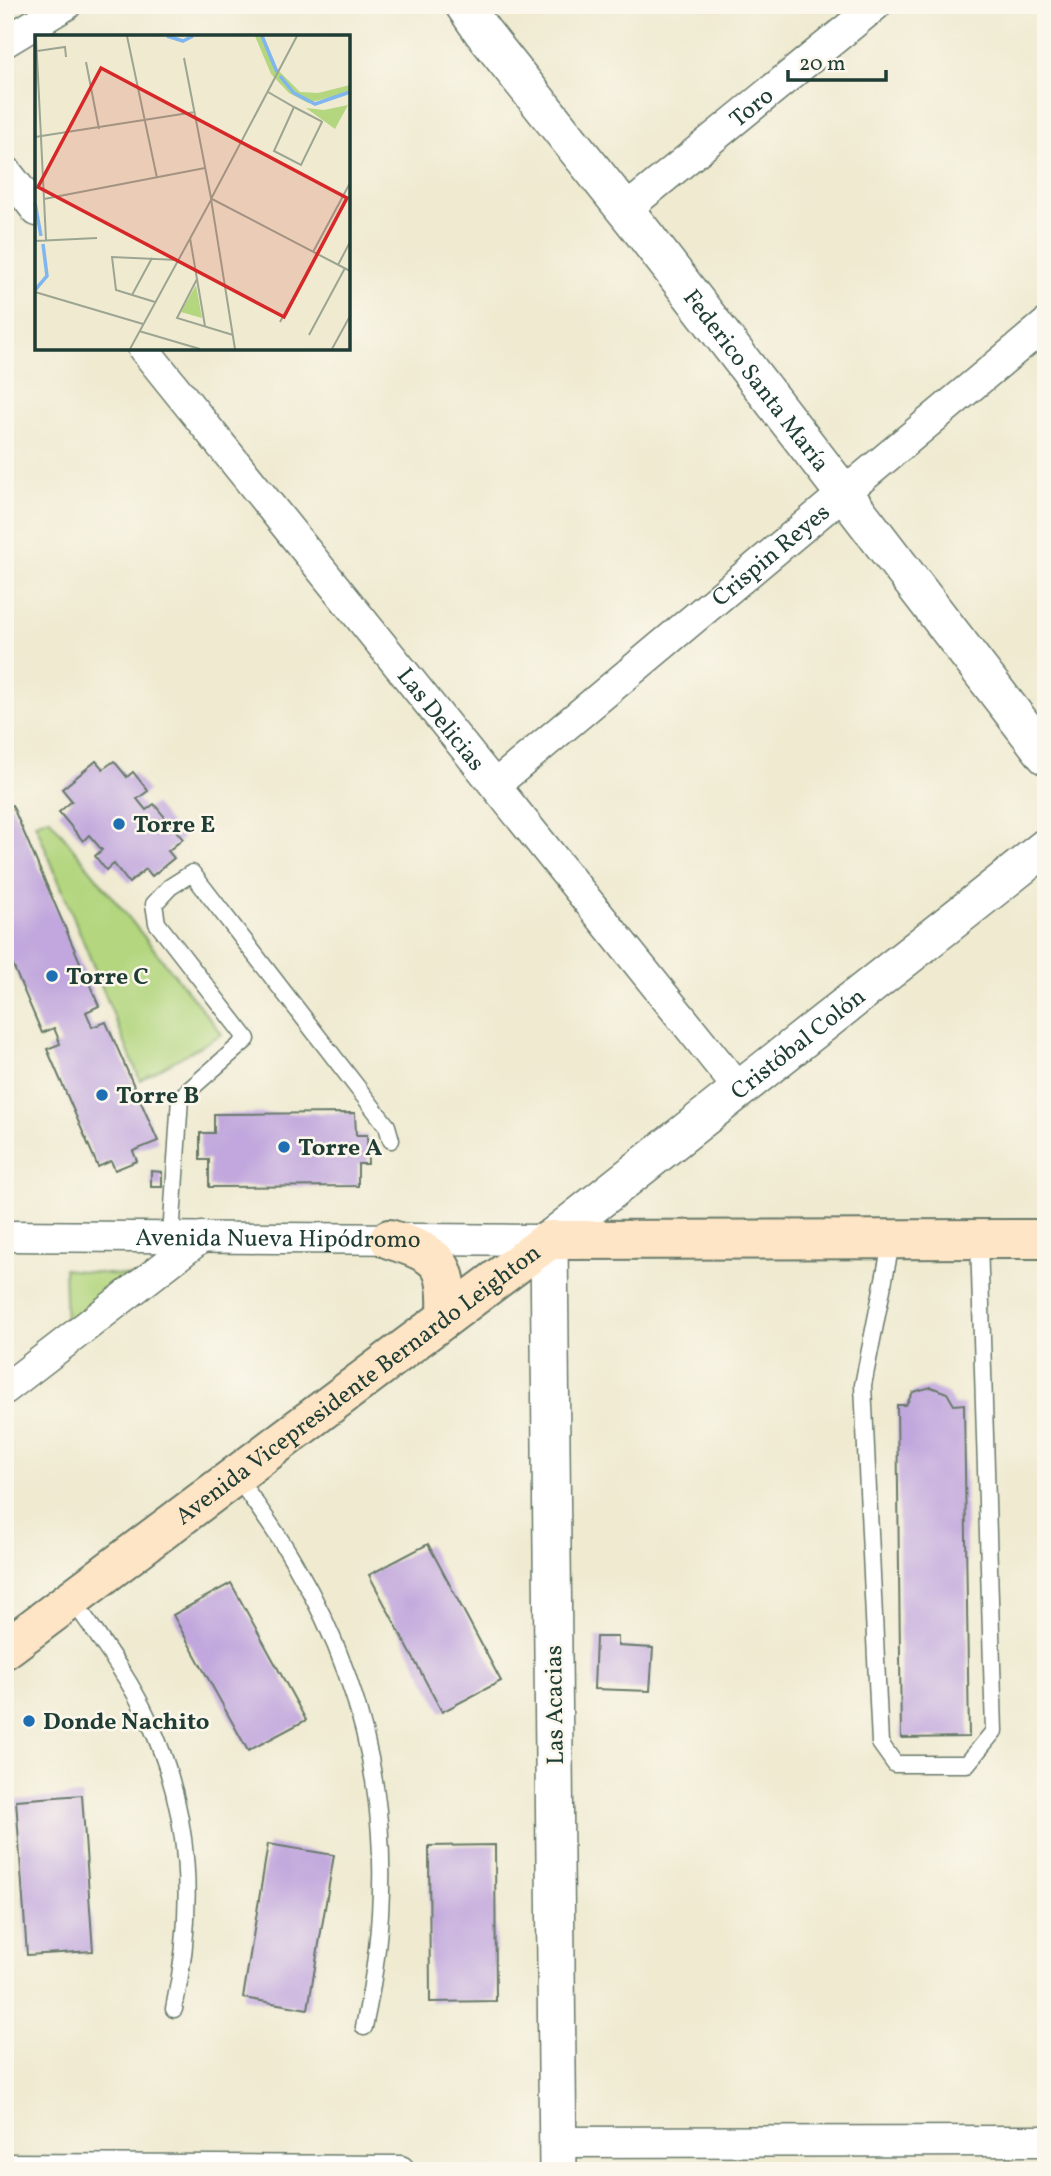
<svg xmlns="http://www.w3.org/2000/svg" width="1051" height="2176" viewBox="0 0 1051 2176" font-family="Vollkorn,serif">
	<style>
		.green { fill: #b3d67f; stroke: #698a5a; stroke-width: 2 }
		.building { fill: #c1a7dd }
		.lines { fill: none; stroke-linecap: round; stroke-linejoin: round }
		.service-casing { stroke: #687a6b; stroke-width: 19 }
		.minor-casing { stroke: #687a6b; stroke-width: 33 }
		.tertiary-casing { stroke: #687a6b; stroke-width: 40 }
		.secondary-casing { stroke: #687a6b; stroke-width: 42 }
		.service { stroke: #fff; stroke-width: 16 }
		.minor { stroke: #fff; stroke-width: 30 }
		.tertiary { stroke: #fff; stroke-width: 37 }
		.secondary { stroke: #fee5c5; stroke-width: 38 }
		.poi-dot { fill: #1f6fb2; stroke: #fbf7ec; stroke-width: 2.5 }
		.labels { text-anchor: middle; stroke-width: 5; stroke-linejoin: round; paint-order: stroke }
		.street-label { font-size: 24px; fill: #1f3d34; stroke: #fbf7ec }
		.poi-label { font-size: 24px; font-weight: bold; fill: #1f3d34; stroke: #fbf7ec; text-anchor: start }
		.inset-river { fill: none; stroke: #80b6ef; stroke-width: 3.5 }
		.inset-road { fill: none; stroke: #9ca592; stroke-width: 2 }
		.view { fill: #d62828; fill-opacity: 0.15; stroke: #d62828; stroke-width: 3.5 }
		.inset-edge { fill: none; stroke: #1f3d34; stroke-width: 3.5 }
	</style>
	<rect width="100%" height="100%" fill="#fbf7ec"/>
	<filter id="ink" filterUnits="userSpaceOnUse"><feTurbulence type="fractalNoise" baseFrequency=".0143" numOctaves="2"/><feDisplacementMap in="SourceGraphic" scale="14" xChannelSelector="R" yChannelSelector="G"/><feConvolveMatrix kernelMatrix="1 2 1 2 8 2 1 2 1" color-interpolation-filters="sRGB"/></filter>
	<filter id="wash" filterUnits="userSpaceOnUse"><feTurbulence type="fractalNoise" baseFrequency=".00686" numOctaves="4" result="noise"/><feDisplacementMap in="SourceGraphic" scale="28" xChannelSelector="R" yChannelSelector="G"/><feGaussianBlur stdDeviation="1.57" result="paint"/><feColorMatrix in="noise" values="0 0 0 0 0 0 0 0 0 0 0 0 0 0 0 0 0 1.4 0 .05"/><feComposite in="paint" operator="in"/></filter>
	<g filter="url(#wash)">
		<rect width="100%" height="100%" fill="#efead0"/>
		<g class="green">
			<polygon points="49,818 222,1034 140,1080 35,823"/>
			<polygon points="64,1269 136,1277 66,1325"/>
		</g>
		<g id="blocks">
			<g class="building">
				<polygon points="96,761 103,769 114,761 127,777 133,772 148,791 137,799 146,810 154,804 183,839 168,851 174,858 152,876 146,869 129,883 114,864 106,870 95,856 102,850 89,835 83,841 59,812 72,801 62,789"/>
				<polygon points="12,805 99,1006 86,1012 90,1021 92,1027 106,1022 158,1141 133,1151 137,1161 115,1170 111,1161 98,1167 47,1049 60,1044 57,1035 54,1028 42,1033 5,947 5,808"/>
				<polygon points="355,1113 356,1135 367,1135 368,1164 358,1164 358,1186 209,1187 209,1160 200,1160 200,1133 214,1133 214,1114"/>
				<polygon points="151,1171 162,1172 162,1187 151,1187"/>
				<polygon points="931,1387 947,1393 954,1405 964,1404 969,1737 901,1738 897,1405 906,1405 913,1392"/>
				<polygon points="428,1544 501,1681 442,1712 369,1575"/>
				<polygon points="231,1583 306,1720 248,1751 173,1615"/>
				<polygon points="596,1637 618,1637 618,1646 653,1648 650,1691 594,1689"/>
				<polygon points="82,1795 93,1951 27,1955 16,1800"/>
				<polygon points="268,1844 334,1855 308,2009 243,1998"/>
				<polygon points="495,1845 496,2001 430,2002 429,1846"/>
			</g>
		</g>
	</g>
	<g filter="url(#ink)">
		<use href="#blocks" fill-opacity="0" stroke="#687a6b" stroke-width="2"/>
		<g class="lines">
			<g class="service-casing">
				<g id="service">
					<polyline points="171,1237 180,1098 247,1039 157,923 154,904 170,887 192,873 387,1126 391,1140"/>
					<polyline points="892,1239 863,1385 880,1743 895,1764 967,1764 994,1731 979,1240"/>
					<path d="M236 1475C256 1505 278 1533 295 1564 381 1711 400 1862 364 2027"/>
					<path d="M72 1599C99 1638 129 1677 149 1721 192 1814 195 1910 174 2009"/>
				</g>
			</g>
			<g class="minor-casing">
				<g id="minor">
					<polyline points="5,42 66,5"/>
					<polyline points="5,170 37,211"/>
					<path id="s1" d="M625 210 876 5"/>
					<path id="s2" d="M143 348 739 1089"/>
					<path id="s3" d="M495 785 1046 324"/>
					<path id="s4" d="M5 1236 549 1240"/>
					<polyline points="5,1389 202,1237"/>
					<polyline points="558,2142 1046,2141"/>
					<polyline points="5,2169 400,2171"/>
				</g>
			</g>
			<g class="tertiary-casing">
				<g id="tertiary">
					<path id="s5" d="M464 5 482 31 645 235 1046 756"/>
					<path id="s6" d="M558 2171 549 1240 1046 847"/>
				</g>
			</g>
			<g class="secondary-casing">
				<g id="secondary">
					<path d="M389 1239C440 1255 449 1262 447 1316"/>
					<path id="s7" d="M5 1649 549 1240 1046 1239"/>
				</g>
			</g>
			<use href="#service" class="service"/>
			<use href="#minor" class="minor"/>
			<use href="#tertiary" class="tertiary"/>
			<use href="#secondary" class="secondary"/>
		</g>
	</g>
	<g class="poi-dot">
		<circle cx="119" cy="824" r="7"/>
		<circle cx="52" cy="976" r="7"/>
		<circle cx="102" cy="1095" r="7"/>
		<circle cx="284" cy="1147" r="7"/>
		<circle cx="29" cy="1721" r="7"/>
	</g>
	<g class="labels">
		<g class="street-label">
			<text dy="8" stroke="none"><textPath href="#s1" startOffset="163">Toro</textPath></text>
			<text dy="8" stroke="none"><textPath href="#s5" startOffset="476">Federico Santa María</textPath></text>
			<text dy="8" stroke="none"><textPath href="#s3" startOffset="359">Crispin Reyes</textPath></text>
			<text dy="8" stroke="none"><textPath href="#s2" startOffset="476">Las Delicias</textPath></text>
			<text dy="8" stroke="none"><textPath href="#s6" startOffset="1248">Cristóbal Colón</textPath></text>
			<text dy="8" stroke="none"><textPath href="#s4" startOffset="273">Avenida Nueva Hipódromo</textPath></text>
			<text dy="8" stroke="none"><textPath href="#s7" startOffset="441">Avenida Vicepresidente Bernardo Leighton</textPath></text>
			<text transform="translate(554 1705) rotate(-91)" y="8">Las Acacias</text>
		</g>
		<g class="poi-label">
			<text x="133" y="832">Torre E</text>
			<text x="66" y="984">Torre C</text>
			<text x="116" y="1103">Torre B</text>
			<text x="298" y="1155">Torre A</text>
			<text x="43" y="1729">Donde Nachito</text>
		</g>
	</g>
	<g transform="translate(35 35)">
		<rect width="315" height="315" fill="#efead0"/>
		<path d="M220 1H226L238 30 265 57 283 58 315 50V57L273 68 254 58 236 39ZM313 70 300 94 271 73 289 75ZM161 250 167 283 146 277Z" fill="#b3d67f"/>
		<path class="inset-river" d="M132 1 148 6 158 1M227 1 242 37M245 41 259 58 280 69 315 57M0 168 6 201M0 255 12 241 8 209"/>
		<path class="inset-road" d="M1 1 11 205M92 1 122 143M2 16 30 12 31 22M149 23 176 163M51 27 64 94M233 57 259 72 286 86 287 87 266 130 239 116 259 72M0 102 160 77M9 164 170 133M177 164 315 236M155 203 170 291M0 206 62 203M278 217 315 148M303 230 315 207M162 244 142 283 198 300M0 257 108 289M97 260 117 223M120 267 81 255 77 222 143 225M245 287 282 219M104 296 165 314M274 300 310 233M95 314 176 165M200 314 176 164 262 1M297 314 315 281"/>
		<path class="view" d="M66 33 312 163 249 282 3 152Z"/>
		<rect width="315" height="315" class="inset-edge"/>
	</g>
	<rect width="1051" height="2176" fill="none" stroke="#fbf7ec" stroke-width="28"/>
	<path d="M788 70v10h98v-10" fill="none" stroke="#1f3d34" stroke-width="3.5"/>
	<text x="799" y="70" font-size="21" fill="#1f3d34" stroke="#fbf7ec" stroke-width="5" paint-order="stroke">20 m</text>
</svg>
